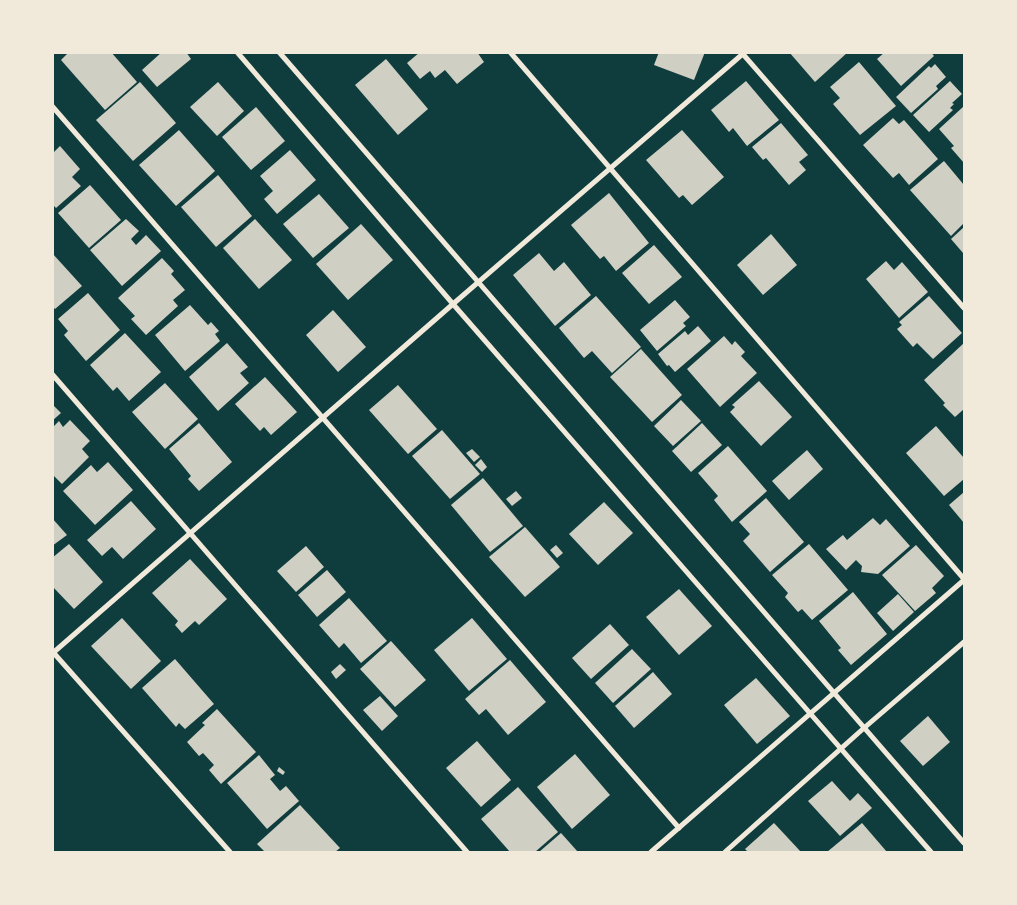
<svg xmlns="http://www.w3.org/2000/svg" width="1017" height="905" viewBox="0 0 1017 905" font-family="'Source Sans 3',sans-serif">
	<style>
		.building { fill: #cfcfc3 }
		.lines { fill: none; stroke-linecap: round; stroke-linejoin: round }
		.minor { stroke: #f1e9da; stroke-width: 5 }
	</style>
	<rect width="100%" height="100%" fill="#0f3d3e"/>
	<g class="building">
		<polygon points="69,52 111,52 137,82 105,110 61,60"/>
		<polygon points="162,52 186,52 191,59 157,87 142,70"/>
		<polygon points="420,52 477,52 484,62 457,84 445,70 435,78 430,71 420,79 407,63"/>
		<polygon points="659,52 705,52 694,80 654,65"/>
		<polygon points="789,52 848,52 815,82"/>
		<polygon points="885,52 931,52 934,56 901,86 877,59"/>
		<polygon points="386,59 428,109 398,135 355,85"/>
		<polygon points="859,62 896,106 860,135 833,104 840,98 830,87"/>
		<polygon points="935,64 946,77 936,86 938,89 911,113 896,97 929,66 931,68"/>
		<polygon points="746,81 779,120 747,146 733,128 729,132 711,110"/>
		<polygon points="950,81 962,94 952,103 954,104 950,108 953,110 929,132 913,115"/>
		<polygon points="140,82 176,123 133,161 96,120"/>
		<polygon points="218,82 244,111 217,136 190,107"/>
		<polygon points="964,106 964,163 951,148 954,146 939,129"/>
		<polygon points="256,107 285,141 251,170 222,137"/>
		<polygon points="893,118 899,124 904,120 938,159 909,185 899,173 893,178 863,145"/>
		<polygon points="781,123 808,155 799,162 806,170 789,185 766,158 763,160 752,147"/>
		<polygon points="179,130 215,171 176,206 139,165"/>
		<polygon points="682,130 724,177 692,205 683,195 679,198 646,160"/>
		<polygon points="60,146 80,169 72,177 81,186 56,208 52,204 52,154"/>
		<polygon points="290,150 316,180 277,214 264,199 273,191 260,176"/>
		<polygon points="944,161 964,185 964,223 951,236 910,190"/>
		<polygon points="218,175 252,216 216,247 181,207"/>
		<polygon points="90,185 121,220 89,248 58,213"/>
		<polygon points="609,193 649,243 616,271 604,256 600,259 571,225"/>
		<polygon points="319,194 349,228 313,258 283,224"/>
		<polygon points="126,219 139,231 131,239 136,245 146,235 161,251 122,286 90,250"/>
		<polygon points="255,219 292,260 259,289 223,248"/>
		<polygon points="361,224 393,260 348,300 316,264"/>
		<polygon points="964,227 964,252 963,253 951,239"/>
		<polygon points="771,234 797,265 763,295 737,265"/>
		<polygon points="654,245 682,277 649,304 622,273"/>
		<polygon points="52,253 82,286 55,309 52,306"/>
		<polygon points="539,253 554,271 564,262 591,295 555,326 513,275"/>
		<polygon points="162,258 174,271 171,274 185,290 173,300 178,306 146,335 131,319 135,316 118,298"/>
		<polygon points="886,261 894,270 902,262 928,292 899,318 866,279"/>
		<polygon points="88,293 120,330 86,361 64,335 68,331 58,319"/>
		<polygon points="596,296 641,347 612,373 592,351 584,358 559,328"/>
		<polygon points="929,296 962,333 933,359 917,343 913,347 897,329 902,325 899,322"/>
		<polygon points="675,300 690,317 683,323 686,326 657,351 640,330"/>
		<polygon points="190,305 208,325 211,322 219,331 215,334 220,341 185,371 155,335"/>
		<polygon points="333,310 366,347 338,372 306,335"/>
		<polygon points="698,326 711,341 675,372 669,365 667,366 658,354 685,331 688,335"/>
		<polygon points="125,333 161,372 129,401 117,387 113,391 90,365"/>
		<polygon points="724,336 732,345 735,341 745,352 741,356 757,373 720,407 687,369"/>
		<polygon points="227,343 248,367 240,373 249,383 218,411 189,377"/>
		<polygon points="964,343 964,409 955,417 943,405 945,403 924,380"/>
		<polygon points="641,349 682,395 652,422 610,377"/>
		<polygon points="265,377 297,412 271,435 264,427 260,431 235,404"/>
		<polygon points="759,381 792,417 761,446 730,412 735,407 732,405"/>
		<polygon points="165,383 198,419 165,449 132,412"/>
		<polygon points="398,385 437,429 408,454 369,410"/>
		<polygon points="681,400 701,421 673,446 654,426"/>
		<polygon points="52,404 61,413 52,421"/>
		<polygon points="70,420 90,441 82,449 89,457 62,484 52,474 52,428 59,421 63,427"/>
		<polygon points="199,423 232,462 199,491 188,479 191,476 169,449"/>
		<polygon points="702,423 722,445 691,472 672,451"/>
		<polygon points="936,426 964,458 964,479 944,496 906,453"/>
		<polygon points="442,430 480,474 450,499 412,456"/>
		<polygon points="728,446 767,491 732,522 714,500 718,496 698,473"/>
		<polygon points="472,449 480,457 474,462 466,453"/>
		<polygon points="807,450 823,469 789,500 772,481"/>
		<polygon points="481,459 487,467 482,472 475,465"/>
		<polygon points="108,462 133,490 95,525 63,491 91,465 97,472"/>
		<polygon points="483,478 523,526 490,552 451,505"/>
		<polygon points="516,491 522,498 512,506 506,499"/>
		<polygon points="964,492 964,523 949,505"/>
		<polygon points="766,498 804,542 770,572 743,541 750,534 739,522"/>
		<polygon points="131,501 156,529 123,559 112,547 102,556 87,540"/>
		<polygon points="604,502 633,533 598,565 569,534"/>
		<polygon points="52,518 67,535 52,546"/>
		<polygon points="873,518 880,525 886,519 910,546 878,574 861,572 862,566 856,560 846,570 826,549 843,535 847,540"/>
		<polygon points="525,527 560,567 525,597 489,557"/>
		<polygon points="69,544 103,582 74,609 52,586 52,558"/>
		<polygon points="809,544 848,590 812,620 802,609 798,612 785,597 788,593 772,575"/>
		<polygon points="556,545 563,553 557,558 550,550"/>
		<polygon points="916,545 944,576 932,588 936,593 915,611 882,575"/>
		<polygon points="306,546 324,567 296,592 277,571"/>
		<polygon points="190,559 227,599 199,625 195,621 182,633 175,625 178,621 152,593"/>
		<polygon points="327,570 346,592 317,617 298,595"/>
		<polygon points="679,589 712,626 679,655 646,617"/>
		<polygon points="853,592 887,634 851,665 838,650 841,648 819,621"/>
		<polygon points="898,594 914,612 893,631 877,613"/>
		<polygon points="349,598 387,641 361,663 344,643 339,648 319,625"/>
		<polygon points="122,618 161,661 131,689 91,646"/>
		<polygon points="472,618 507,659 469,691 434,650"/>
		<polygon points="610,624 629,645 591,679 572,658"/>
		<polygon points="391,641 426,680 395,707 360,669"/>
		<polygon points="632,649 651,669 613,703 595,683"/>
		<polygon points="175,659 214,704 185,729 179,723 176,727 142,688"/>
		<polygon points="510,660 546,702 508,735 486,709 479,715 465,699"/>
		<polygon points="340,664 346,670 336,679 331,672"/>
		<polygon points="653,672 672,694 634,728 615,706"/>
		<polygon points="756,678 790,716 757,744 724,705"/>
		<polygon points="380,696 398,716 382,731 363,710"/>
		<polygon points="217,709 256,752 221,784 209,770 214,765 203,753 199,756 187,742 205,725 202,723"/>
		<polygon points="928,716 950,742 923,766 900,741"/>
		<polygon points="477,741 511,780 481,807 446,768"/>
		<polygon points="575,754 610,795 572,829 537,787"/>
		<polygon points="259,755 275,775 270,779 280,791 286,786 299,801 267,829 227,783"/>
		<polygon points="279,767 285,772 283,775 277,771"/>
		<polygon points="832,781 850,801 858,793 872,808 840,836 808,801"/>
		<polygon points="518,787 558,832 535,852 510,852 481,819"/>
		<polygon points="300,805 340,848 335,852 265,852 257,844"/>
		<polygon points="774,823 801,852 748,852 745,849"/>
		<polygon points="862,823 887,852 827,852"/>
		<polygon points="561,833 578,852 539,852"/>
	</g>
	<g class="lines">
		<g class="minor">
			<polyline points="237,52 453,304 931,852"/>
			<polyline points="279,52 964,843"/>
			<polyline points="510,52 964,579"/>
			<polyline points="742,53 964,308"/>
			<polyline points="52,106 679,828"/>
			<polyline points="52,374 467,852"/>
			<polyline points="52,651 230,852"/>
			<polyline points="54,652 453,304 745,52"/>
			<polyline points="651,852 964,580"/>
			<polyline points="725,852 864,728 964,642"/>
		</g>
	</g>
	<rect width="1017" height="905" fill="none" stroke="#f1e9da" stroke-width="108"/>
</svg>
